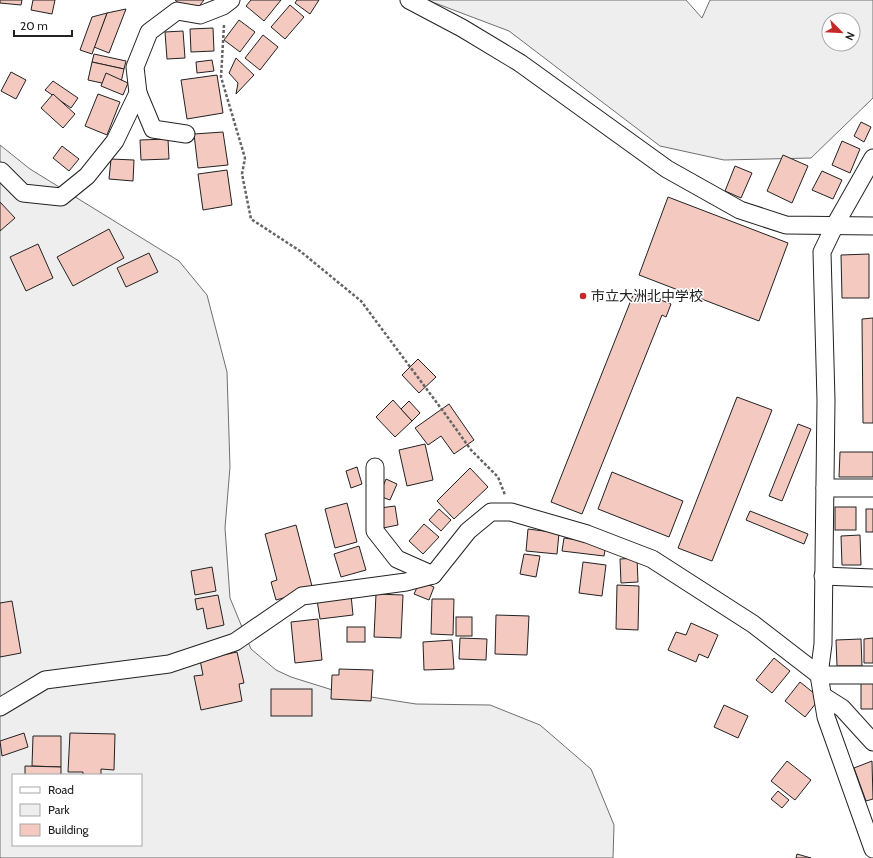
<svg xmlns="http://www.w3.org/2000/svg" width="873" height="858" viewBox="0 0 873 858" font-family="Cabin,'Noto Sans JP',sans-serif">
	<style>
		.green { fill: #eee; stroke: #6f6f6f; fill-rule: evenodd }
		.building { fill: #f3c9c0; stroke: #222 }
		.lines { fill: none; stroke-linecap: round; stroke-linejoin: round }
		.street-casing { stroke: #222; stroke-width: 19 }
		.path { stroke: #646464; stroke-width: 2.5; stroke-dasharray: 3 2; stroke-linecap: butt }
		.street { stroke: #fff; stroke-width: 17 }
		.poi-dot { fill: #c62828; stroke: #fff; stroke-width: 1.5 }
		.labels { text-anchor: middle; stroke-width: 3; stroke-linejoin: round; paint-order: stroke }
		.poi-label { font-size: 14px; fill: #222; stroke: #fff; text-anchor: start }
	</style>
	<rect width="100%" height="100%" fill="#fff"/>
	<g class="green">
		<path d="M427 0H686L702 18 710 0H873V98L811 158 724 160 660 146 509 31ZM829 20H853V44H829Z"/>
		<path d="M0 145 30 169 179 261 207 295 227 372 230 467 225 528 230 598 251 649 276 670 291 677 339 692 416 704 490 705 540 725 591 769 614 825 613 858H0ZM13 775H141V845H13Z"/>
	</g>
	<g class="building">
		<polygon points="0,0 22,0 21,5 0,3"/>
		<polygon points="33,0 55,0 52,14 31,10"/>
		<polygon points="175,0 204,0 193,14"/>
		<polygon points="251,0 281,0 264,21 246,6"/>
		<polygon points="297,0 319,0 310,14 295,3"/>
		<polygon points="290,5 304,17 285,39 271,27"/>
		<polygon points="126,9 109,53 94,47 107,13"/>
		<polygon points="107,13 92,54 80,50 92,17"/>
		<polygon points="239,20 255,32 240,52 224,40"/>
		<polygon points="213,28 214,51 191,52 190,29"/>
		<polygon points="183,31 185,58 167,59 165,32"/>
		<polygon points="263,35 278,47 260,70 245,58"/>
		<polygon points="94,54 126,61 124,69 92,62"/>
		<polygon points="236,58 254,75 236,94 238,83 229,73"/>
		<polygon points="212,60 214,71 197,73 196,62"/>
		<polygon points="92,62 124,69 120,87 88,80"/>
		<polygon points="11,72 26,80 16,99 1,91"/>
		<polygon points="106,73 128,83 123,95 101,86"/>
		<polygon points="217,75 223,113 187,119 181,80"/>
		<polygon points="53,81 78,98 71,108 45,90"/>
		<polygon points="53,94 75,114 63,128 41,108"/>
		<polygon points="98,94 120,102 107,135 85,126"/>
		<polygon points="861,122 871,127 864,142 854,136"/>
		<polygon points="223,132 228,165 198,168 194,134"/>
		<polygon points="168,139 169,159 141,160 140,140"/>
		<polygon points="842,141 860,149 850,173 832,165"/>
		<polygon points="62,146 79,159 69,171 53,158"/>
		<polygon points="783,155 808,166 792,203 767,191"/>
		<polygon points="111,159 134,160 133,181 109,179"/>
		<polygon points="735,166 752,173 741,198 725,191"/>
		<polygon points="227,170 232,205 203,210 198,174"/>
		<polygon points="822,171 842,180 833,199 812,190"/>
		<polygon points="668,197 788,243 759,321 639,275"/>
		<polygon points="0,202 15,218 0,231"/>
		<polygon points="109,229 124,258 73,286 57,257"/>
		<polygon points="38,244 53,278 26,291 10,257"/>
		<polygon points="149,253 158,272 126,287 117,268"/>
		<polygon points="869,254 869,298 842,298 841,255"/>
		<polygon points="635,290 671,304 666,317 662,315 582,514 551,502"/>
		<polygon points="873,318 873,423 863,423 862,319"/>
		<polygon points="418,359 436,377 419,393 402,375"/>
		<polygon points="737,397 772,410 712,561 678,548"/>
		<polygon points="393,400 412,421 395,437 376,417"/>
		<polygon points="409,401 420,413 412,421 401,409"/>
		<polygon points="449,404 474,440 454,454 441,436 428,445 415,428"/>
		<polygon points="798,424 811,429 782,501 769,496"/>
		<polygon points="425,444 433,480 407,486 399,450"/>
		<polygon points="840,452 873,452 873,477 839,477"/>
		<polygon points="357,467 362,484 351,488 346,471"/>
		<polygon points="470,468 488,487 454,519 437,501"/>
		<polygon points="612,472 683,501 669,537 598,509"/>
		<polygon points="386,479 397,484 390,500 379,496"/>
		<polygon points="347,503 357,542 335,548 325,509"/>
		<polygon points="395,506 398,525 383,528 380,508"/>
		<rect x="835" y="507" width="21" height="23"/>
		<polygon points="439,509 451,520 441,531 429,520"/>
		<rect x="866" y="509" width="7" height="23"/>
		<polygon points="750,511 808,534 804,544 746,520"/>
		<polygon points="424,524 439,537 423,554 409,541"/>
		<polygon points="296,525 313,590 276,600 271,582 277,580 265,534"/>
		<polygon points="528,529 559,533 557,554 526,551"/>
		<polygon points="860,535 861,565 842,565 841,536"/>
		<polygon points="564,538 606,544 604,556 562,551"/>
		<polygon points="359,546 366,570 341,577 334,554"/>
		<polygon points="524,554 540,556 536,577 520,574"/>
		<polygon points="637,558 638,582 621,583 620,559"/>
		<polygon points="583,562 606,565 602,596 579,593"/>
		<polygon points="212,567 216,591 195,595 191,571"/>
		<polygon points="420,581 434,587 429,600 414,594"/>
		<polygon points="617,585 639,586 638,630 616,629"/>
		<polygon points="376,594 403,595 401,638 374,637"/>
		<polygon points="218,595 224,625 207,629 203,608 197,610 195,599"/>
		<polygon points="351,595 353,615 320,619 317,600"/>
		<polygon points="432,599 454,599 453,635 431,634"/>
		<polygon points="12,601 21,653 0,657 0,603"/>
		<polygon points="496,615 529,616 527,655 495,654"/>
		<rect x="456" y="617" width="16" height="19"/>
		<polygon points="318,619 322,660 295,663 291,622"/>
		<polygon points="691,623 718,635 708,658 699,654 696,662 668,650 676,632 686,635"/>
		<rect x="347" y="627" width="18" height="15"/>
		<polygon points="460,638 487,639 486,660 459,659"/>
		<polygon points="873,638 873,663 864,663 864,639"/>
		<polygon points="861,639 862,666 837,666 836,640"/>
		<polygon points="452,640 454,669 424,670 423,642"/>
		<polygon points="237,652 244,683 239,684 242,701 201,710 194,676 203,675 200,660"/>
		<polygon points="774,658 790,671 772,693 756,680"/>
		<polygon points="339,669 373,670 371,701 331,699 332,675 339,675"/>
		<polygon points="873,680 873,709 861,709 861,681"/>
		<polygon points="800,682 820,698 805,717 785,701"/>
		<rect x="271" y="689" width="41" height="27"/>
		<polygon points="724,705 748,716 738,738 714,727"/>
		<polygon points="24,733 28,747 2,756 0,741"/>
		<polygon points="70,733 115,734 114,770 101,769 101,775 83,775 83,772 68,772"/>
		<polygon points="33,736 61,736 61,767 32,766"/>
		<polygon points="787,761 811,780 795,800 771,781"/>
		<polygon points="872,761 873,799 866,801 854,768"/>
		<polygon points="25,766 61,767 61,775 25,775"/>
		<polygon points="778,791 789,800 782,808 771,799"/>
		<polygon points="797,854 811,858 796,858"/>
	</g>
	<g class="lines">
		<g class="street-casing">
			<g id="street">
				<polyline points="409,0 462,28 520,63 667,169 740,210 786,225 873,226"/>
				<polyline points="138,93 153,129 186,134"/>
				<polyline points="873,158 835,225 822,252 826,400 823,644 819,675 826,717 873,849"/>
				<polyline points="1,171 23,193 61,197 87,176 115,141 138,93 135,67 149,32 177,11 200,15 223,6 231,0"/>
				<polyline points="375,467 375,531 397,559 433,575"/>
				<polyline points="825,488 873,488"/>
				<polyline points="823,576 873,578"/>
				<polyline points="823,696 842,708 873,742"/>
				<polyline points="0,707 45,680 169,664 235,642 302,596 406,582 433,575 468,531 491,512 511,512 587,534 652,559 753,624 819,675 873,675"/>
			</g>
		</g>
		<polyline class="path" points="224,25 221,77 245,158 242,174 251,219 300,251 361,301 446,415 471,450 498,477 505,495"/>
		<use href="#street" class="street"/>
	</g>
	<circle class="poi-dot" cx="583" cy="296" r="4"/>
	<g class="labels">
		<g class="poi-label">
			<text x="591" y="301">市立大洲北中学校</text>
		</g>
	</g>
	<rect x="12" y="774" width="130" height="72" fill="#ffffff" stroke="#a7a7a7"/>
	<rect x="20" y="787" width="20" height="6" fill="#ffffff" stroke="#a7a7a7"/>
	<text x="48" y="794" font-size="12" fill="#222222">Road</text>
	<rect x="20" y="804" width="20" height="12" fill="#eeeeee" stroke="#a7a7a7"/>
	<text x="48" y="814" font-size="12" fill="#222222">Park</text>
	<rect x="20" y="824" width="20" height="12" fill="#f3c9c0" stroke="#a7a7a7"/>
	<text x="48" y="834" font-size="12" fill="#222222">Building</text>
	<g transform="translate(841 32) rotate(114)"><circle r="19" fill="#ffffff" stroke="#a7a7a7"/>
	<path d="M0-3L7 15L0 10L-7 15Z" fill="#c62828"/>
	<text y="-6" font-size="11" font-weight="bold" text-anchor="middle" fill="#222222">N</text>
	</g>
	<path d="M14 30v6h58v-6" fill="none" stroke="#222222" stroke-width="2"/>
	<text x="20" y="30" font-size="12" fill="#222222" stroke="#ffffff" stroke-width="3" paint-order="stroke">20 m</text>
</svg>
